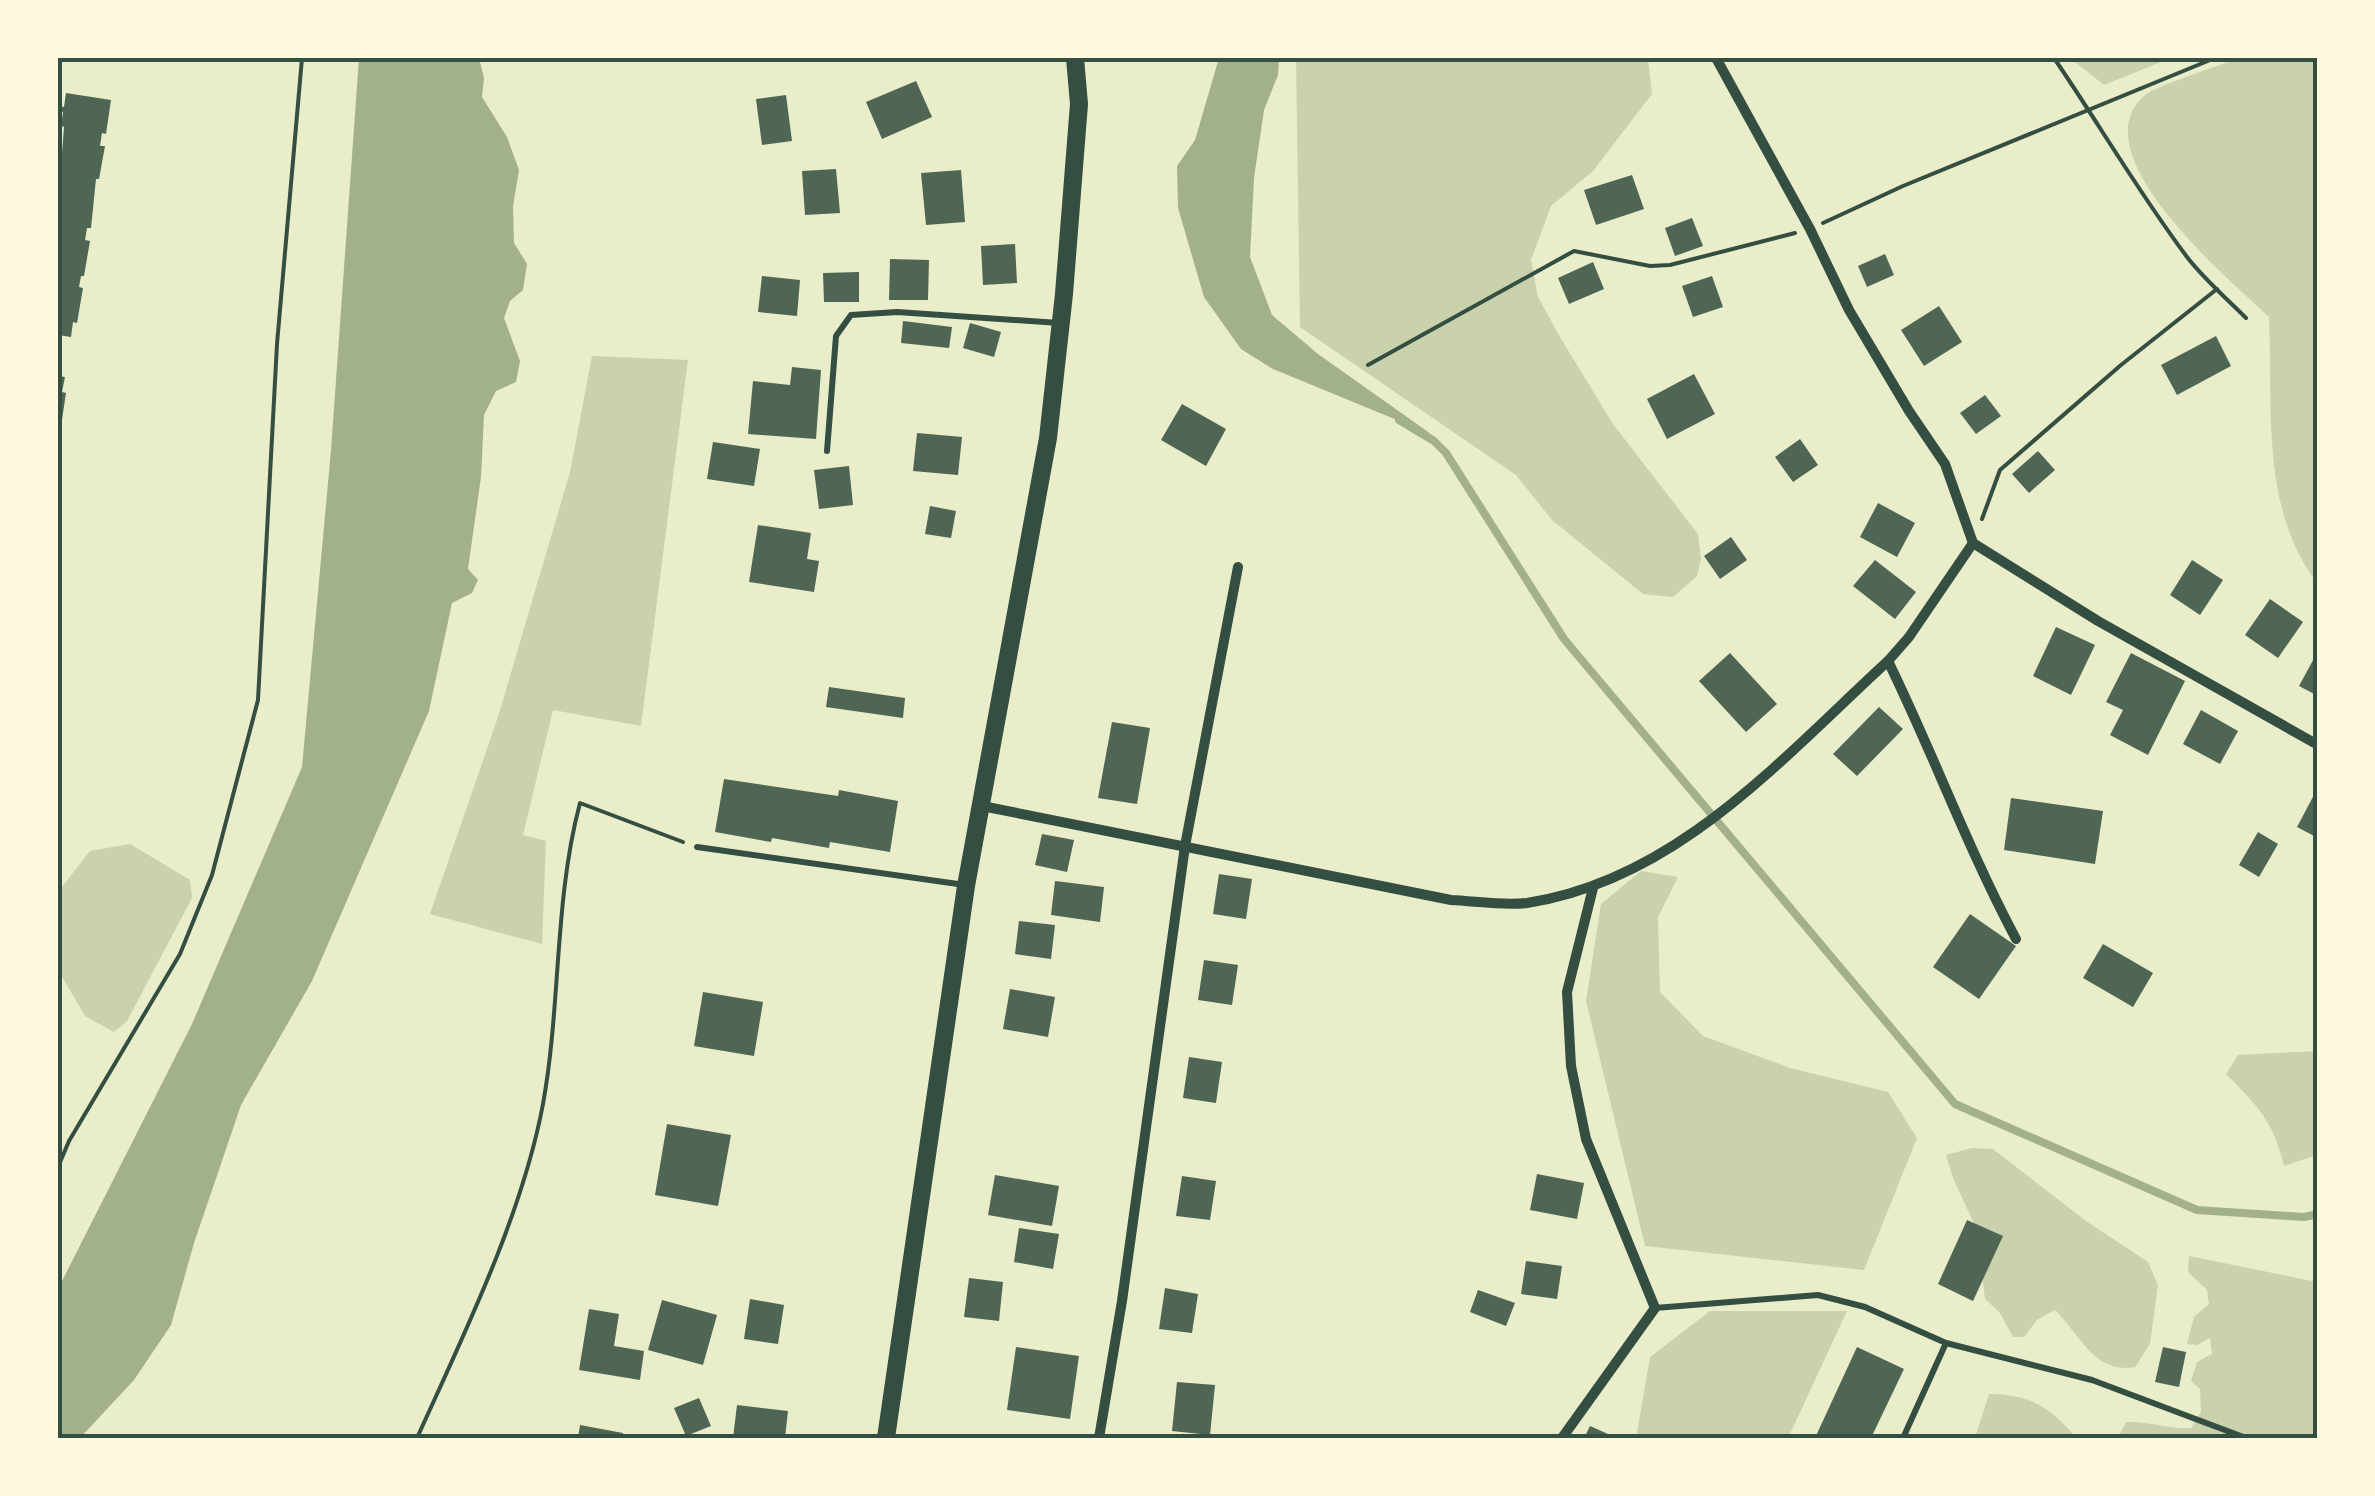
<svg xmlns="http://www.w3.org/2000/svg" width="2375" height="1496" viewBox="0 0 2375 1496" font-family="Georgia,serif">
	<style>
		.green { fill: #cad2ad }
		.water { fill: #a3b18a }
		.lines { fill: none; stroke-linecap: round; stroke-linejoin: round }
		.stream { stroke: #a3b18a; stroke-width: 8 }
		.building { fill: #4f6655 }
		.path { stroke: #344e41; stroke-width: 4 }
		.service { stroke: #344e41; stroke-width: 6 }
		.minor { stroke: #344e41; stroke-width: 10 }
		.tertiary { stroke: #344e41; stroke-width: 18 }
		.neatline { fill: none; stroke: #344e41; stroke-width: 4 }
	</style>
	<rect width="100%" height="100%" fill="#e9edc9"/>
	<g class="green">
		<polygon points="1296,58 1648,58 1652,94 1593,171 1551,206 1531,260 1538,297 1560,337 1613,424 1698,534 1701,559 1697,576 1673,597 1643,594 1552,520 1516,475 1300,327"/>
		<polygon points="2070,58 2171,58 2104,85"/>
		<path d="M2239 58H2317V583C2260 508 2273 406 2269 317 2230 280 2077 153 2145 95 2156 86 2221 65 2239 58Z"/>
		<polygon points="592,356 688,360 641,726 553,710 523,835 546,841 542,944 430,914 498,717 570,472"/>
		<polygon points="130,844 190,880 192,898 127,1021 114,1032 85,1016 58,970 58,892 90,851"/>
		<polygon points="1641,871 1678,877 1658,917 1660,992 1703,1036 1790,1068 1888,1092 1917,1138 1864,1270 1645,1246 1586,1001 1601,904"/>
		<path d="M2317 1051V1155L2284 1166C2274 1122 2257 1105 2226 1074L2238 1055Z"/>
		<path d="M1972 1148 1993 1149 2086 1221 2148 1262 2158 1285 2150 1344 2135 1367C2095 1375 2079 1333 2055 1310L2037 1320 2024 1337H2013L2000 1313 1985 1299 1977 1230 1953 1178 1946 1155Z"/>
		<path d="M2189 1256 2317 1282V1438H2118L2126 1422C2149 1421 2168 1429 2191 1428L2201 1412 2200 1389 2191 1381 2197 1362 2212 1354 2210 1338 2197 1345 2187 1344 2194 1317 2209 1304 2207 1290 2188 1272Z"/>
		<polygon points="1710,1311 1847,1311 1788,1438 1636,1438 1650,1357"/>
		<path d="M1989 1394C2029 1394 2051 1407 2076 1438H1975Z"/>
	</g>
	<g class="water">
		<polygon points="359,58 479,58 484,78 482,97 507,137 519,170 513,206 514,243 527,264 523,290 510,301 504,318 520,361 516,382 496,391 484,415 481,477 468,569 478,580 472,593 452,603 429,711 312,981 241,1105 194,1243 171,1325 134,1380 80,1438 58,1438 58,1289 192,1024 302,767 331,450"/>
		<polygon points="1219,58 1279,58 1278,75 1264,110 1254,178 1250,257 1272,315 1318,354 1431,434 1273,369 1241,349 1204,297 1178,208 1177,166 1195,140"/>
	</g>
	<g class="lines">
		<polyline class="stream" points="1399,420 1434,441 1446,453 1564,639 1955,1104 2197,1210 2304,1217 2318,1214"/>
	</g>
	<g class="building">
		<polygon points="916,81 932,117 882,139 866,102"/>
		<polygon points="66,93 111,100 106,134 102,133 100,146 105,146 99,179 96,179 91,228 87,228 85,240 90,241 84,276 81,276 79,287 83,288 77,323 73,322 71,337 58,335 58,189 60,185 58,185 58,175 61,159 58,159 58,153 62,153 64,127 61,126 63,112 58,111 59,106 64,107"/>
		<polygon points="786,95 792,141 762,145 756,99"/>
		<polygon points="836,169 840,213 805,215 802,171"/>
		<polygon points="961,170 965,222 926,225 921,173"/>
		<polygon points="1632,175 1644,209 1596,225 1584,190"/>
		<polygon points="1692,218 1703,246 1675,256 1665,228"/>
		<polygon points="1015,244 1017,283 983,285 981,246"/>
		<polygon points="1885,254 1894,275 1867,287 1858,266"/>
		<polygon points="890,259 929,260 928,300 889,300"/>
		<polygon points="1593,262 1604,289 1569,304 1558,278"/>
		<polygon points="859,272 859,302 824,302 823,273"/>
		<polygon points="762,276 800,280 797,316 758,312"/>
		<polygon points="1712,276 1723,307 1693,317 1682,286"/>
		<polygon points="1939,306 1962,342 1924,366 1901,330"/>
		<polygon points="903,321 952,327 949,348 901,343"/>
		<polygon points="970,323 1001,332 994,357 963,348"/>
		<polygon points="2216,336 2231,366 2177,395 2161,365"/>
		<polygon points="792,367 821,370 816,439 748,434 753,381 790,385"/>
		<polygon points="1694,374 1715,414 1667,439 1647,399"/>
		<polygon points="58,376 65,377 62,392 66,393 60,433"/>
		<polygon points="1985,395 2001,416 1976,434 1960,413"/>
		<polygon points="1182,404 1226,429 1206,466 1161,440"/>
		<polygon points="917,433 962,437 958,475 913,471"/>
		<polygon points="1800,439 1818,465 1793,482 1775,457"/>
		<polygon points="713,442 760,449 754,486 707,479"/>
		<polygon points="2038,451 2055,470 2029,493 2012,474"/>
		<polygon points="849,466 853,505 819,509 814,470"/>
		<polygon points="1878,503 1915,523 1897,557 1860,537"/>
		<polygon points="930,506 956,511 951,538 925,534"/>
		<polygon points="758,525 811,533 807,559 819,561 814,592 749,582"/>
		<polygon points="1731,537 1747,560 1720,579 1704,556"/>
		<polygon points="1875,560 1916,592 1895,619 1853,586"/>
		<polygon points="2192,560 2223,580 2200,615 2170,595"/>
		<polygon points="2270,599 2303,622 2278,658 2245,635"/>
		<polygon points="2056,627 2095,645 2071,695 2033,676"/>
		<polygon points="2318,651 2318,696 2299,686"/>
		<polygon points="1730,653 1777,704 1746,732 1699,681"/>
		<polygon points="2131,653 2185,681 2148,755 2110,735 2123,710 2106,702"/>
		<polygon points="829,687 905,698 903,718 826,707"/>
		<polygon points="1879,707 1903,729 1857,776 1833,754"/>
		<polygon points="2201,710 2238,731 2220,764 2183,744"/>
		<polygon points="1112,722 1150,728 1137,804 1098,798"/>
		<polygon points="724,779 838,796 839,790 898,801 890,852 830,842 829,848 772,838 771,842 715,832"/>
		<polygon points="2315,793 2318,795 2318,838 2297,827"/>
		<polygon points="2011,798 2103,811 2095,864 2004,850"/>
		<polygon points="2258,832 2278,844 2259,877 2239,865"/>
		<polygon points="1042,834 1074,840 1067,872 1035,865"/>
		<polygon points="1219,874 1252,879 1246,919 1213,914"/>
		<polygon points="1055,881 1104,887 1100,922 1051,915"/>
		<polygon points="1970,914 2016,946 1979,999 1933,967"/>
		<polygon points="1019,921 1055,925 1051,959 1015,954"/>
		<polygon points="2103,944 2153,973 2133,1007 2083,978"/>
		<polygon points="1204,960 1238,965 1232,1005 1198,1000"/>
		<polygon points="1010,989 1055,997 1048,1037 1003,1029"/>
		<polygon points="703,992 763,1002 754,1056 694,1046"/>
		<polygon points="1189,1057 1222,1062 1216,1103 1183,1098"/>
		<polygon points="667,1124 731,1135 718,1206 655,1195"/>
		<polygon points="1537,1174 1584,1183 1577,1219 1530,1210"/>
		<polygon points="995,1175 1059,1186 1052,1226 988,1215"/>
		<polygon points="1182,1176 1216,1181 1210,1220 1176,1216"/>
		<polygon points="1967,1220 2003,1236 1973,1301 1938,1284"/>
		<polygon points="1019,1228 1059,1234 1053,1269 1014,1262"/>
		<polygon points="1526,1261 1562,1266 1557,1299 1521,1294"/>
		<polygon points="969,1278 1003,1282 999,1321 964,1317"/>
		<polygon points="1165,1288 1198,1294 1192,1333 1159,1329"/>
		<polygon points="1478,1290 1515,1303 1506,1326 1470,1312"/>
		<polygon points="750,1299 784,1305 778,1344 744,1339"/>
		<polygon points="662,1300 717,1315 703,1365 648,1350"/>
		<polygon points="589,1309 619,1314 614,1346 644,1351 640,1380 579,1370"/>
		<polygon points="1016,1347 1079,1356 1070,1419 1007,1410"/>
		<polygon points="1857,1347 1904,1369 1871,1438 1815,1438"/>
		<polygon points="2163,1347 2186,1352 2179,1387 2155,1382"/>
		<polygon points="1177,1382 1215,1385 1210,1435 1172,1431"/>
		<polygon points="699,1398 711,1426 686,1436 674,1408"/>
		<polygon points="737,1405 788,1411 785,1438 733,1438"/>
		<polygon points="580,1425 623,1433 622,1438 578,1438"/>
		<polygon points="1590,1426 1617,1438 1584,1438"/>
	</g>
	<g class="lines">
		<g class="path">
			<path d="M2054 58C2099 124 2139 193 2187 257 2204 279 2226 298 2246 318"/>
			<polyline points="1823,223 1903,186 2215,58"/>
			<polyline points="1368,365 1574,251 1650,266 1670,265 1795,233"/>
			<polyline points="1982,519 2000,470 2121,365 2217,289"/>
			<polyline points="58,1167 69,1141 180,954 212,875 258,700 277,344 302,58"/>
			<path d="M417 1438C464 1334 522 1216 543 1104 561 1005 554 900 580 803L683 842"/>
		</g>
		<g class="service">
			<polyline points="827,451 836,336 851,315 897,312 1059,323"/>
			<polyline points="697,847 965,885"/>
			<polyline points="1655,1308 1818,1295 1865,1307 1946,1343"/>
			<polyline points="1903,1438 1946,1343 2092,1380 2246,1438"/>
		</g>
		<g class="minor">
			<polyline points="1716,58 1810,229 1849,310 1909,411 1945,464 1973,543 2098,621 2318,745"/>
			<path d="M1888 661C1933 753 1968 849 2016 939"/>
			<path d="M982 806 1451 900C1475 901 1503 906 1527 903 1677 880 1782 758 1888 661L1909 637 1973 543"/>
			<polyline points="1099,1438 1122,1301 1185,846 1238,567"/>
			<polyline points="1562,1438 1655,1308 1586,1139 1571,1066 1567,992 1593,888"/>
		</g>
		<polyline class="tertiary" points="886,1438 966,886 1048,438 1064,294 1079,104 1075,58"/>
	</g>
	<rect width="2375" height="1496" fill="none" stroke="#fefae0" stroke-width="120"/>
	<rect x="60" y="60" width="2255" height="1376" class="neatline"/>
</svg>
